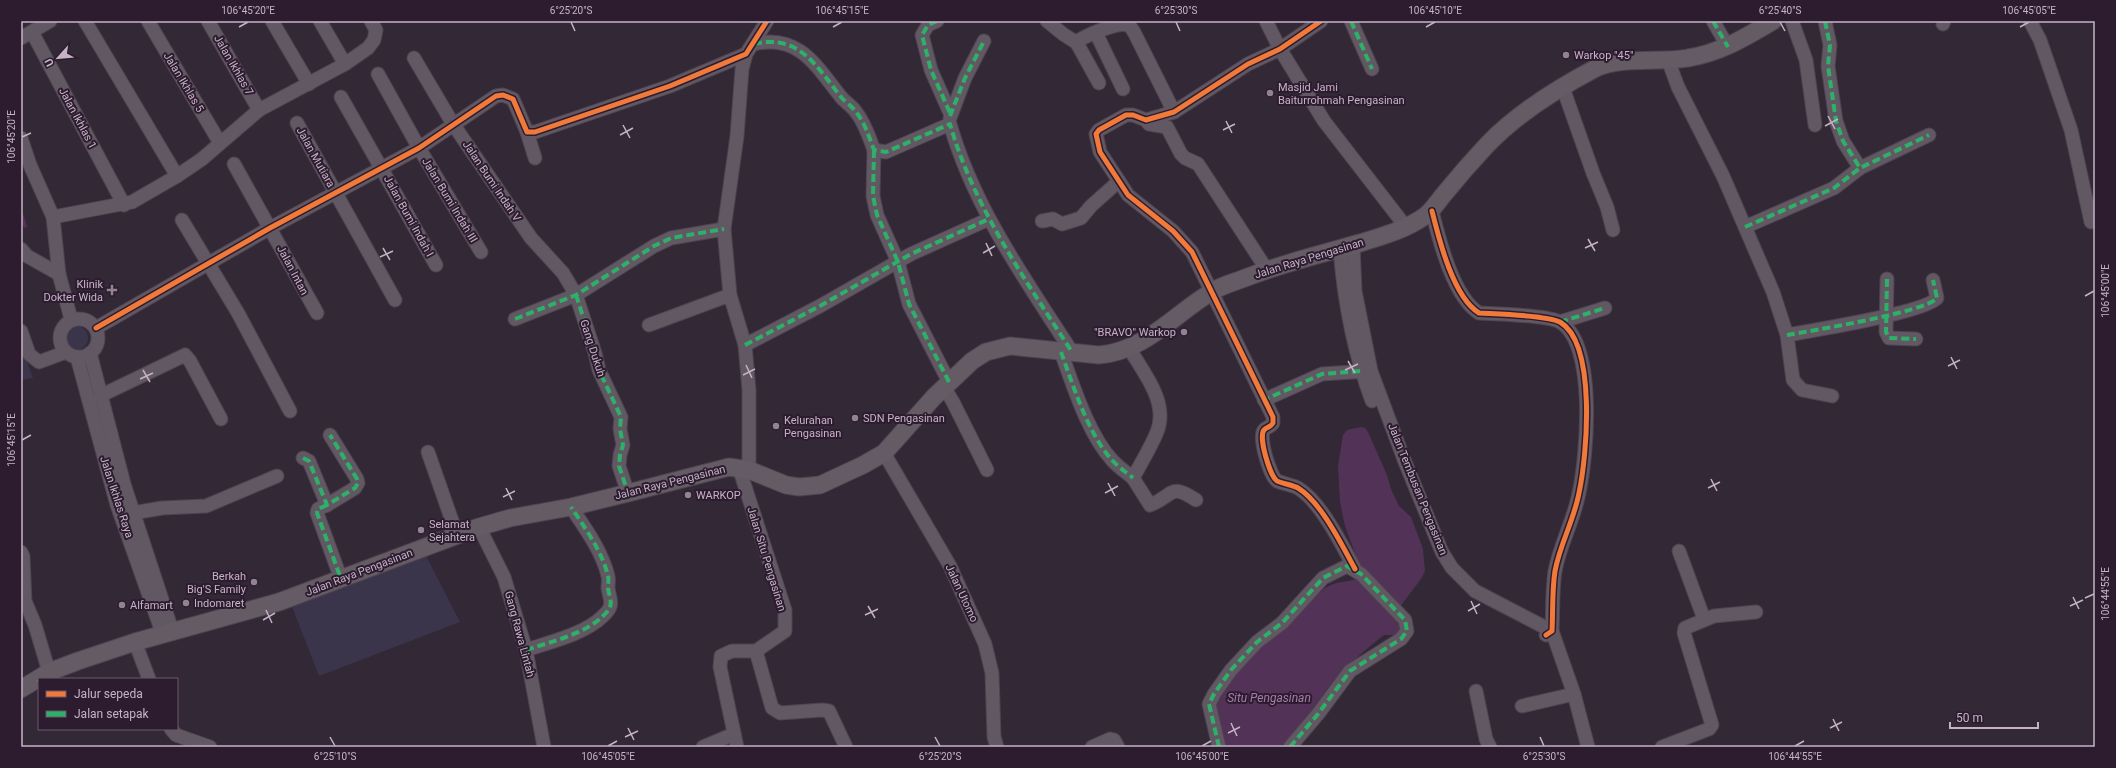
<svg xmlns="http://www.w3.org/2000/svg" width="2116" height="768" viewBox="0 0 2116 768" font-family="Roboto,sans-serif">
	<style>
		.green { fill: #3a354a }
		.water { fill: #533257 }
		.lines { fill: none; stroke-linecap: round; stroke-linejoin: round }
		.stream { stroke: #533257; stroke-width: 3.5 }
		.minor-casing { stroke: #4d444e; stroke-width: 15 }
		.major-casing { stroke: #4d434f; stroke-width: 19 }
		.minor { stroke: #625863; stroke-width: 13 }
		.major { stroke: #645b65; stroke-width: 17 }
		.quiet { stroke: #2db169; stroke-width: 4; stroke-dasharray: 8 4; stroke-linecap: butt }
		.cycleway-casing { stroke: #2d1c2f; stroke-width: 8 }
		.cycleway { stroke: #f17a3a; stroke-width: 5 }
		.ticks { fill: none; stroke: #c5b2c6; stroke-width: 1.5 }
		.poi-dot { fill: #928293; stroke: #2d1c2f; stroke-width: 1.5 }
		.labels { text-anchor: middle; stroke-width: 4; stroke-linejoin: round; paint-order: stroke }
		.poi-label { font-size: 11px; fill: #c5b2c6; stroke: #2d1c2f; text-anchor: start }
		.street-label { font-size: 11px; fill: #c5b2c6; stroke: #2d1c2f }
		.water-label { font-size: 12px; font-style: italic; fill: #a77cac; stroke: #2d1c2f }
		.neatline { fill: none; stroke: #c5b2c6; stroke-width: 1.5 }
		.ticks-label { font-size: 10px; text-anchor: middle; fill: #c5b2c6 }
	</style>
	<rect width="100%" height="100%" fill="#332835"/>
	<g class="green">
		<circle cx="76" cy="338" r="12"/>
		<polygon points="21,344 33,378 21,380"/>
		<polygon points="422,548 460,622 319,676 289,599"/>
	</g>
	<path class="water" d="M1361 427 1365 428 1368 432 1387 475 1391 489 1399 506 1411 517 1423 549 1425 571 1421 579 1393 616 1402 630 1399 635H1384L1363 652 1334 680 1284 747H1223C1220 734 1214 718 1217 705 1224 671 1298 613 1325 588 1339 579 1351 584 1363 575L1345 526 1340 502 1338 466 1343 435 1347 430Z"/>
	<g class="lines">
		<polyline class="stream" points="21,213 25,226"/>
		<g class="minor-casing">
			<g id="minor">
				<polyline points="85,21 177,176"/>
				<polyline points="148,21 220,143"/>
				<polyline points="208,21 259,110"/>
				<polyline points="272,21 309,84"/>
				<polyline points="320,21 345,64"/>
				<polyline points="937,21 928,25 922,35 931,70 950,113"/>
				<polyline points="1047,21 1063,34 1077,43"/>
				<polyline points="1266,21 1280,49 1324,121 1406,227"/>
				<path d="M1321 21 1280 49 1248 64 1174 112 1146 120 1133 115H1126L1099 130 1096 134 1100 152 1128 195 1173 231 1192 252 1273 417V423C1271 427 1266 427 1264 430 1258 437 1270 476 1277 481 1284 484 1293 485 1298 488 1321 502 1342 545 1355 569"/>
				<polyline points="1351,21 1372,69"/>
				<polyline points="1713,21 1728,47"/>
				<polyline points="1792,21 1806,60 1815,125"/>
				<polyline points="1825,21 1830,45 1828,66 1836,121 1843,141 1860,168"/>
				<polyline points="2030,21 2040,40 2071,130 2091,222"/>
				<polyline points="1943,24 1944,21"/>
				<polyline points="32,32 124,205"/>
				<polyline points="1096,33 1123,89"/>
				<polyline points="21,38 50,21"/>
				<path d="M754 44C799 33 817 67 841 97 845 102 852 106 856 112 865 123 869 137 874 150L886 152 950 124C974 208 1025 279 1072 352"/>
				<polyline points="746,54 742,69 737,136 724,229 730,295 745,345 749,390 749,470"/>
				<polyline points="414,58 453,124 531,238 563,273 576,295 595,353 599,370 621,417 620,429 623,445 620,455 619,466 628,493"/>
				<polyline points="1668,60 1678,87 1723,176 1773,292 1787,335 1793,380 1802,390 1832,396"/>
				<polyline points="378,74 419,148 481,252"/>
				<path d="M1099 83 1078 45V41C1087 35 1117 22 1127 25 1131 26 1132 29 1134 32L1174 112"/>
				<polyline points="1563,88 1593,173 1607,207 1613,230"/>
				<polyline points="341,97 436,265"/>
				<polyline points="950,118 965,78 984,41"/>
				<polyline points="1146,120 1149,124 1167,127 1181,154 1185,158 1198,164 1267,270"/>
				<polyline points="297,123 395,300"/>
				<polyline points="527,132 535,158"/>
				<polyline points="21,138 30,165 53,217 59,274 71,319"/>
				<polyline points="874,150 873,196 877,215 898,262 909,304 949,382"/>
				<polyline points="234,164 317,313"/>
				<path d="M1432 211C1439 239 1453 297 1479 313 1496 314 1547 315 1560 322 1597 344 1587 456 1579 493 1574 520 1560 544 1555 571 1552 590 1553 612 1552 631L1546 635"/>
				<polyline points="53,217 132,202 177,176 202,159 259,110 345,64 368,48 374,40 376,30 371,21"/>
				<polyline points="182,220 238,313 290,411"/>
				<polyline points="1042,221 1053,219 1062,224 1081,218 1091,206 1119,181"/>
				<polyline points="1745,227 1834,188 1860,168 1929,135"/>
				<polyline points="1353,245 1355,291 1371,371 1405,462 1442,552 1452,568 1475,591 1552,631 1574,694 1588,747"/>
				<polyline points="21,249 27,256 59,274"/>
				<path d="M1340 249C1344 300 1354 353 1372 401"/>
				<polyline points="1887,279 1886,332 1889,338 1916,339"/>
				<circle cx="79" cy="338" r="19"/>
				<polyline points="515,319 576,295 654,246 671,238 724,229"/>
				<polyline points="1560,322 1605,308"/>
				<polyline points="649,325 730,295"/>
				<polyline points="96,328 270,228 419,148 496,96 503,95 513,99 527,132 535,132 670,86 746,54 767,21"/>
				<polyline points="21,331 29,354 39,362 66,352"/>
				<path d="M1787 335C1810 331 1926 312 1937 298L1933 280"/>
				<polyline points="745,345 820,306 911,254 989,219"/>
				<path d="M1129 348C1143 372 1169 402 1157 432 1151 447 1141 463 1133 478L1150 505C1174 496 1169 482 1196 500"/>
				<path d="M1061 352C1073 385 1088 434 1112 460 1118 467 1126 472 1133 478"/>
				<polyline points="90,353 124,484 173,633"/>
				<polyline points="77,357 117,505 163,635"/>
				<polyline points="944,387 953,402 987,470"/>
				<polyline points="100,396 185,355 190,361 221,419"/>
				<polyline points="1264,400 1322,374 1368,371"/>
				<polyline points="428,452 457,535"/>
				<polyline points="884,453 950,566 985,644 992,673 994,737 997,747"/>
				<polyline points="303,458 309,461 327,505 355,488 358,483 357,479 330,435"/>
				<polyline points="327,505 318,509 317,513 341,579"/>
				<polyline points="133,513 162,508 206,506 277,476"/>
				<polyline points="479,527 504,577 526,650 544,747"/>
				<polyline points="1679,551 1704,619"/>
				<polyline points="21,552 23,556 25,601 35,625 49,672"/>
				<polyline points="135,642 149,679"/>
				<path d="M526 650C550 642 585 634 603 616 615 605 610 601 608 588 608 584 609 580 608 576 602 551 585 528 571 507"/>
				<polyline points="756,651 772,708 780,713 822,710 829,711 846,747"/>
				<polyline points="1476,691 1486,739 1490,747"/>
				<polyline points="1522,706 1574,694"/>
				<polyline points="171,729 176,735 210,747"/>
				<polyline points="703,747 734,734"/>
				<polyline points="737,747 720,667 721,656 732,651 756,651 785,631 785,610 739,468"/>
				<polyline points="1092,747 1110,739 1114,740 1118,747"/>
				<polyline points="1219,747 1209,704 1214,694 1231,670 1257,642 1282,623 1323,578 1347,566 1361,574 1405,620 1407,631 1401,639 1350,671 1318,714 1290,747"/>
				<polyline points="1662,747 1709,729 1712,725 1684,633 1685,628 1714,616 1756,612"/>
			</g>
		</g>
		<g class="major-casing">
			<path id="major" d="M21 689 49 672 78 661 135 642 279 602 479 527 510 518 571 507 628 493 729 467 749 470 786 485 799 487 820 485 863 465 884 453 934 397 972 361 986 352 1010 346 1099 355C1146 351 1175 313 1213 291 1223 285 1235 282 1245 278 1283 263 1322 254 1360 243 1383 236 1405 230 1425 216 1433 210 1438 201 1445 193 1458 177 1472 161 1486 146 1516 114 1558 88 1596 68 1620 56 1661 63 1688 58 1720 53 1746 37 1773 21"/>
		</g>
		<use href="#minor" class="minor"/>
		<use href="#major" class="major"/>
		<g class="quiet">
			<polyline points="937,21 928,25 922,35 931,70 950,113"/>
			<polyline points="1351,21 1372,69"/>
			<polyline points="1713,21 1728,47"/>
			<polyline points="1825,21 1830,45 1828,66 1836,121 1843,141 1860,168"/>
			<path d="M754 44C799 33 817 67 841 97 845 102 852 106 856 112 865 123 869 137 874 150L886 152 950 124C974 208 1025 279 1072 352"/>
			<polyline points="950,116 965,78 984,41"/>
			<polyline points="874,150 873,196 877,215 898,262 909,304 949,382"/>
			<polyline points="1745,227 1834,188 1860,168 1929,135"/>
			<polyline points="1887,279 1886,332 1889,338 1916,339"/>
			<polyline points="576,295 595,353 599,370 621,417 620,429 623,445 620,455 619,466 628,493"/>
			<polyline points="515,319 576,295 654,246 671,238 724,229"/>
			<polyline points="1560,322 1605,308"/>
			<path d="M1787 335C1810 331 1926 312 1937 298L1933 280"/>
			<polyline points="745,345 820,306 911,254 989,219"/>
			<path d="M1061 352C1073 385 1088 434 1112 460 1118 467 1126 472 1133 478"/>
			<polyline points="1265,402 1264,400 1322,374 1361,371"/>
			<polyline points="303,458 309,461 327,505 355,488 358,483 357,479 330,435"/>
			<polyline points="327,505 318,509 317,513 341,579"/>
			<path d="M526 650C550 642 585 634 603 616 615 605 610 601 608 588 608 584 609 580 608 576 602 551 585 528 571 507"/>
			<polyline points="38,679 39,680"/>
			<polyline points="1219,747 1209,704 1214,694 1231,670 1257,642 1282,623 1323,578 1347,566 1361,574 1405,620 1407,631 1401,639 1350,671 1318,714 1290,747"/>
		</g>
		<g class="cycleway-casing">
			<g id="cycleway">
				<path d="M1321 21 1280 49 1248 64 1174 112 1146 120 1133 115H1126L1099 130 1096 134 1100 152 1128 195 1173 231 1192 252 1273 417V423C1271 427 1266 427 1264 430 1258 437 1270 476 1277 481 1284 484 1293 485 1298 488 1321 502 1342 545 1355 569"/>
				<path d="M1432 211C1439 239 1453 297 1479 313 1496 314 1547 315 1560 322 1597 344 1587 456 1579 493 1574 520 1560 544 1555 571 1552 590 1553 612 1552 631L1546 635"/>
				<polyline points="96,328 270,228 419,148 496,96 503,95 513,99 527,132 535,132 670,86 746,54 767,21"/>
			</g>
		</g>
		<use href="#cycleway" class="cycleway"/>
	</g>
	<path class="ticks" d="M571 22 575 31M1176 22 1180 31M1780 22 1785 31M239 27 248 22M833 27 842 22M1426 27 1435 22M2020 27 2029 22M1828 116 1835 129M1226 121 1232 133M623 125 630 138M1825 126 1838 119M1223 130 1235 124M620 135 633 128M22 137 31 133M1588 239 1595 251M986 243 992 256M383 248 390 260M1585 248 1598 242M983 253 995 246M380 257 393 251M2085 296 2094 291M1951 357 1957 369M1348 361 1355 373M746 365 752 378M1948 366 1960 360M143 370 150 382M1345 370 1358 364M743 375 755 369M140 379 153 373M22 440 31 435M1711 479 1717 491M1108 483 1115 496M506 488 512 500M1708 488 1720 482M1105 493 1118 486M503 497 515 491M2073 597 2079 609M2085 598 2094 594M1471 601 1477 614M868 606 875 618M2070 606 2083 600M266 610 272 623M1468 611 1480 604M865 615 878 609M263 620 275 613M1833 719 1839 731M1231 723 1237 736M628 728 634 740M1830 728 1842 722M1228 733 1240 727M330 737 335 746M625 737 638 731M935 737 940 746M1540 737 1544 746M608 746 617 741M1202 746 1211 741M1795 746 1804 741"/>
	<g class="poi-dot">
		<circle cx="1566" cy="55" r="4"/>
		<circle cx="1270" cy="93" r="4"/>
		<path d="M110 284h4v4h4v4h-4v4h-4v-4h-4v-4h4z"/>
		<circle cx="1184" cy="332" r="4"/>
		<circle cx="855" cy="418" r="4"/>
		<circle cx="776" cy="426" r="4"/>
		<circle cx="688" cy="495" r="4"/>
		<circle cx="421" cy="530" r="4"/>
		<circle cx="254" cy="582" r="4"/>
		<circle cx="186" cy="603" r="4"/>
		<circle cx="122" cy="605" r="4"/>
	</g>
	<g class="labels">
		<g class="poi-label">
			<text x="1574" y="59">Warkop "45"</text>
			<text x="1278" y="91">Masjid Jami<tspan x="1278" dy="13">Baiturrohmah Pengasinan</tspan></text>
			<text x="103" y="288" text-anchor="end">Klinik<tspan x="103" dy="13">Dokter Wida</tspan></text>
			<text x="1176" y="336" text-anchor="end">"BRAVO" Warkop</text>
			<text x="863" y="422">SDN Pengasinan</text>
			<text x="784" y="424">Kelurahan<tspan x="784" dy="13">Pengasinan</tspan></text>
			<text x="696" y="499">WARKOP</text>
			<text x="429" y="528">Selamat<tspan x="429" dy="13">Sejahtera</tspan></text>
			<text x="246" y="580" text-anchor="end">Berkah<tspan x="246" dy="13">Big'S Family</tspan></text>
			<text x="194" y="607">Indomaret</text>
			<text x="130" y="609">Alfamart</text>
		</g>
		<g class="street-label">
			<text transform="translate(234 65) rotate(60)" y="4">Jalan Ikhlas 7</text>
			<text transform="translate(184 82) rotate(59)" y="4">Jalan Ikhlas 5</text>
			<text transform="translate(78 118) rotate(62)" y="4">Jalan Ikhlas 1</text>
			<text transform="translate(316 157) rotate(61)" y="4">Jalan Mutiara</text>
			<text transform="translate(492 181) rotate(56)" y="4">Jalan Bumi Indah V</text>
			<text transform="translate(450 200) rotate(59)" y="4">Jalan Bumi Indah III</text>
			<text transform="translate(409 216) rotate(61)" y="4">Jalan Bumi Indah I</text>
			<text transform="translate(1309 258) rotate(-17)" y="4">Jalan Raya Pengasinan</text>
			<text transform="translate(293 270) rotate(62)" y="4">Jalan Intan</text>
			<text transform="translate(593 348) rotate(72)" y="4">Gang Dukuh</text>
			<text transform="translate(670 482) rotate(-14)" y="4">Jalan Raya Pengasinan</text>
			<text transform="translate(1418 489) rotate(68)" y="4">Jalan Tembusan Pengasinan</text>
			<text transform="translate(117 497) rotate(72)" y="4">Jalan Ikhlas Raya</text>
			<text transform="translate(767 559) rotate(73)" y="4">Jalan Situ Pengasinan</text>
			<text transform="translate(359 572) rotate(-21)" y="4">Jalan Raya Pengasinan</text>
			<text transform="translate(962 593) rotate(65)" y="4">Jalan Utomo</text>
			<text transform="translate(520 634) rotate(75)" y="4">Gang Rawa Lintah</text>
		</g>
		<g class="water-label">
			<text x="1269" y="702">Situ Pengasinan</text>
		</g>
	</g>
	<rect width="2116" height="768" fill="none" stroke="#2d1c2f" stroke-width="44"/>
	<rect x="38" y="678" width="140" height="52" fill="#2d1c2f" stroke="#6a586b"/>
	<rect x="46" y="691" width="20" height="6" fill="#f17a3a" stroke="#6a586b"/>
	<text x="74" y="698" font-size="12" fill="#c5b2c6">Jalur sepeda</text>
	<rect x="46" y="711" width="20" height="6" fill="#2db169" stroke="#6a586b"/>
	<text x="74" y="718" font-size="12" fill="#c5b2c6">Jalan setapak</text>
	<g transform="translate(58 58) rotate(243)" stroke="#2d1c2f" stroke-width="3" paint-order="stroke">
	<path d="M0-3L7 15L0 10L-7 15Z" fill="#c5b2c6"/>
	<text y="-6" font-size="11" font-weight="bold" text-anchor="middle" fill="#c5b2c6">U</text>
	</g>
	<path d="M1950 722v6h88v-6" fill="none" stroke="#c5b2c6" stroke-width="2"/>
	<text x="1956" y="722" font-size="12" fill="#c5b2c6" stroke="#2d1c2f" stroke-width="3" paint-order="stroke">50 m</text>
	<rect x="22" y="22" width="2072" height="724" class="neatline"/>
	<g class="ticks-label">
		<text x="248" y="14">106°45'20"E</text>
		<text x="571" y="14">6°25'20"S</text>
		<text x="842" y="14">106°45'15"E</text>
		<text x="1176" y="14">6°25'30"S</text>
		<text x="1435" y="14">106°45'10"E</text>
		<text x="1780" y="14">6°25'40"S</text>
		<text x="2029" y="14">106°45'05"E</text>
		<text transform="translate(11 137) rotate(-90)" y="4">106°45'20"E</text>
		<text transform="translate(2105 291) rotate(-90)" y="4">106°45'00"E</text>
		<text transform="translate(11 440) rotate(-90)" y="4">106°45'15"E</text>
		<text transform="translate(2105 594) rotate(-90)" y="4">106°44'55"E</text>
		<text x="335" y="760">6°25'10"S</text>
		<text x="608" y="760">106°45'05"E</text>
		<text x="940" y="760">6°25'20"S</text>
		<text x="1202" y="760">106°45'00"E</text>
		<text x="1544" y="760">6°25'30"S</text>
		<text x="1795" y="760">106°44'55"E</text>
	</g>
</svg>
